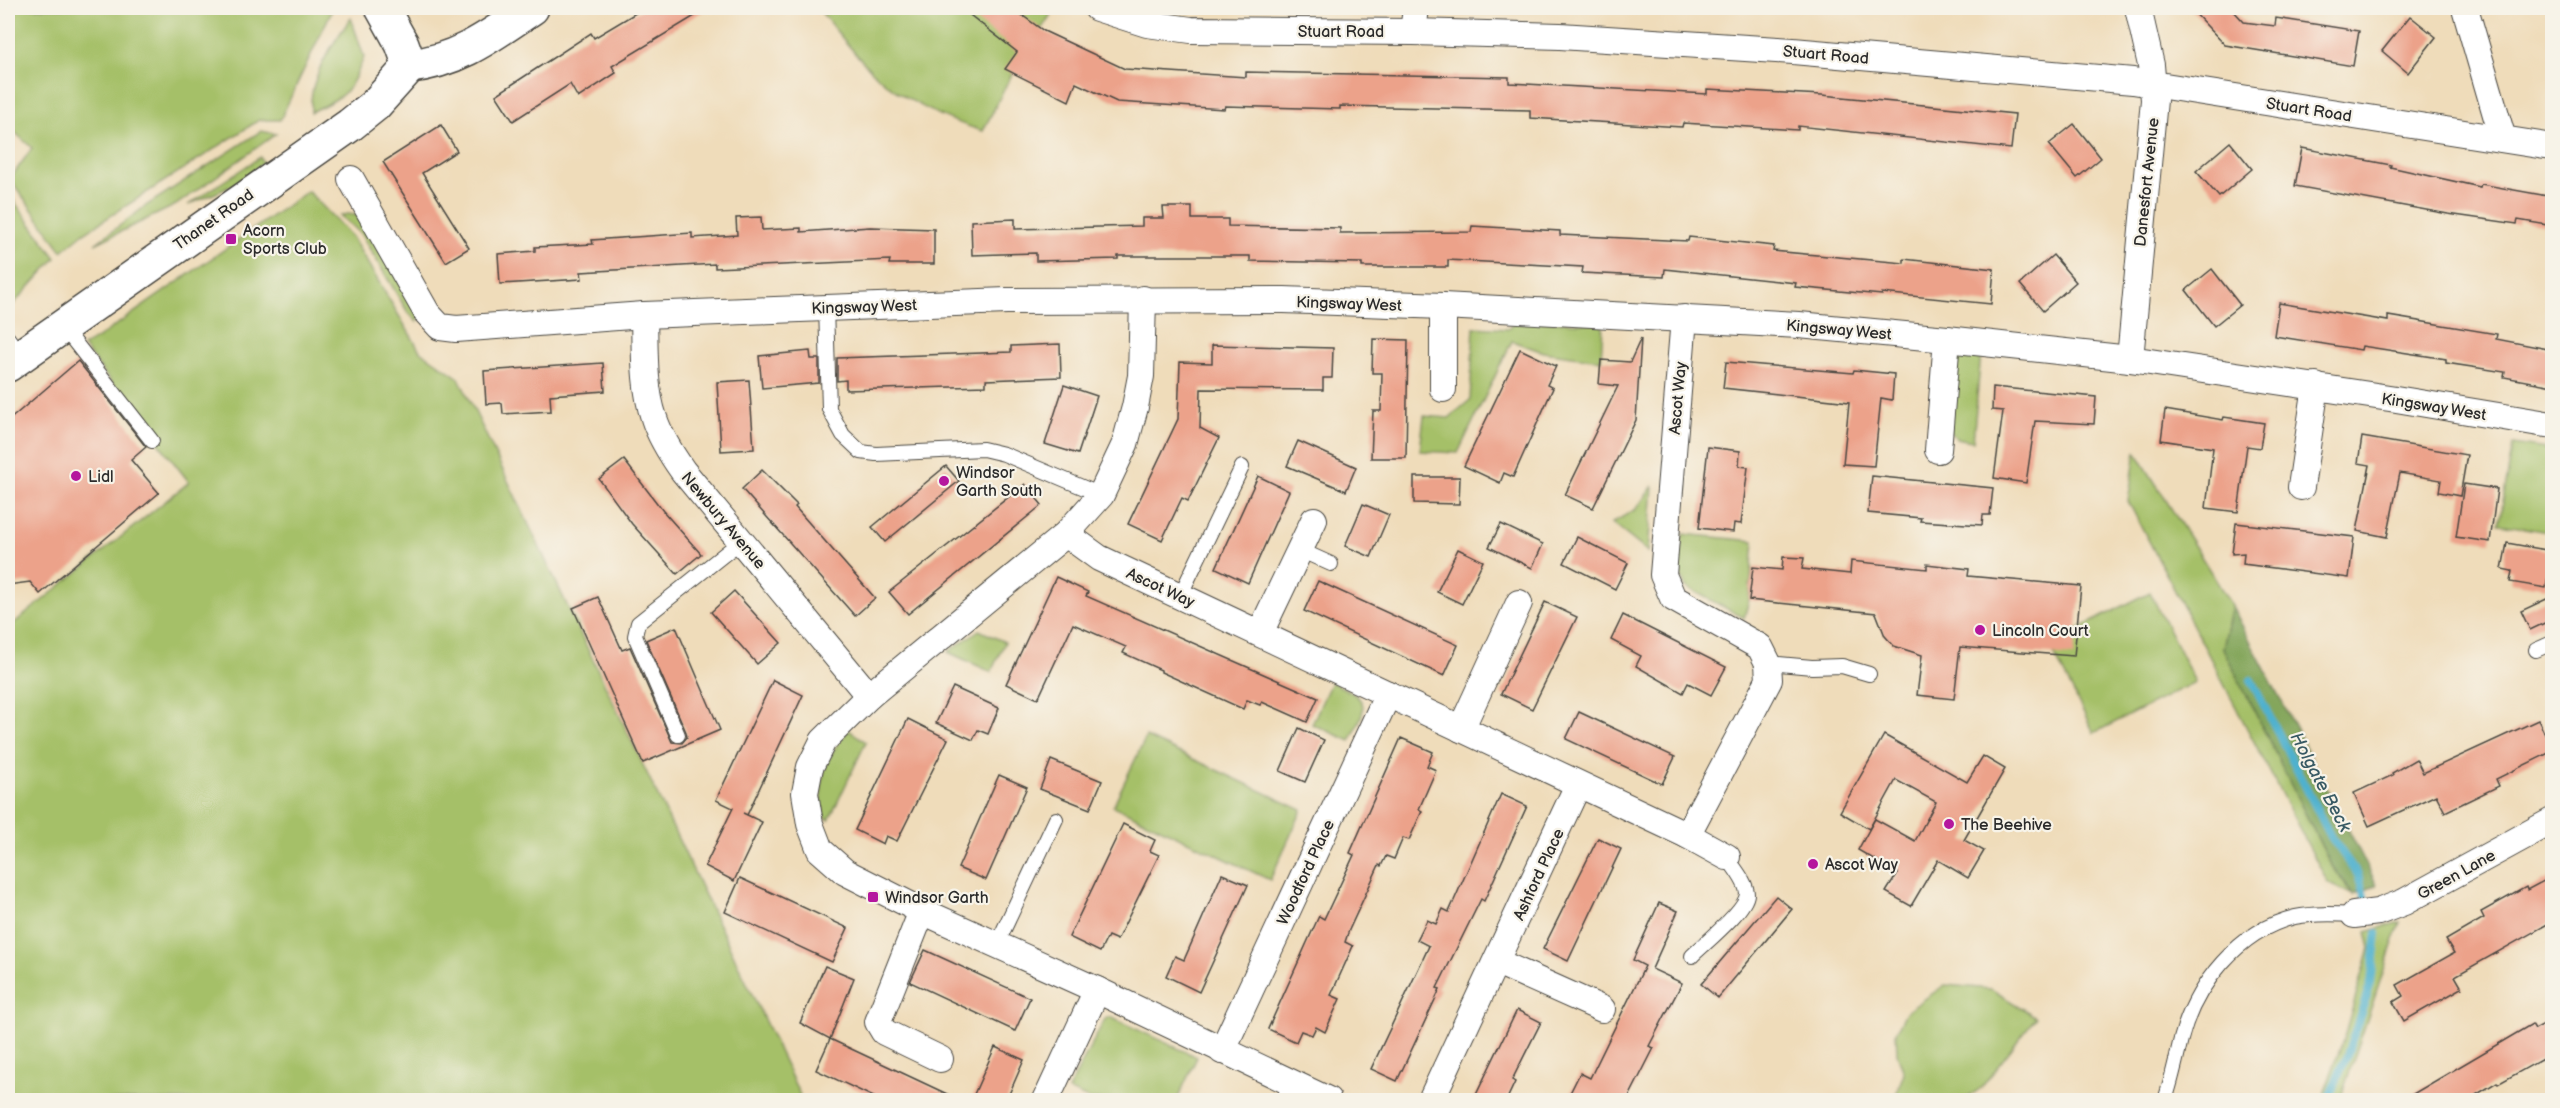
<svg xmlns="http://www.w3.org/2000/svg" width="2560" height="1108" viewBox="0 0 2560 1108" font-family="'Balsamiq Sans',sans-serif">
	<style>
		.green { fill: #a5c067; stroke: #687649; stroke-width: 1.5 }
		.forest { fill: #84a65c; stroke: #586844; stroke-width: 1.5 }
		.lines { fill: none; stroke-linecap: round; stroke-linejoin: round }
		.stream { stroke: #4fb1ce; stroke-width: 8 }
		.building { fill: #eca28a }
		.lane-casing { stroke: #484640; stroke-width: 16 }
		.street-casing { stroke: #484640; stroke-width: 28 }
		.secondary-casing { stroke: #484640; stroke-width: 36 }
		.lane { stroke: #fff; stroke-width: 14 }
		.street { stroke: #fff; stroke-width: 26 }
		.secondary { stroke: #fff; stroke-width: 33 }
		.poi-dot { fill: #b5179e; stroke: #f7f3e8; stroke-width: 2 }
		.labels { text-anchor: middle; stroke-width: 4.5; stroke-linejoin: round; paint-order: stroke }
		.street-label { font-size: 16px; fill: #2b2b2b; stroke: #f7f3e8 }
		.poi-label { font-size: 16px; fill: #2b2b2b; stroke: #f7f3e8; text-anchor: start }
		.water-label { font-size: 18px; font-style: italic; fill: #385a64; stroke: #f7f3e8 }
	</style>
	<rect width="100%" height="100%" fill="#f7f3e8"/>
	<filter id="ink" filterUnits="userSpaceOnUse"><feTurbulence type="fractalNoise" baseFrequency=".0167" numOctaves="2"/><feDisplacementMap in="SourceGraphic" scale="12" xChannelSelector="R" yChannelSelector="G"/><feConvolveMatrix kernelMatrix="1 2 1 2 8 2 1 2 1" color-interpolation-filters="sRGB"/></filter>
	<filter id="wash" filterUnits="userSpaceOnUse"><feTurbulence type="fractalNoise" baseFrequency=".008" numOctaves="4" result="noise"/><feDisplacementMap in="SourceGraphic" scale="24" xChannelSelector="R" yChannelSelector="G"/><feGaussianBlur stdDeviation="1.35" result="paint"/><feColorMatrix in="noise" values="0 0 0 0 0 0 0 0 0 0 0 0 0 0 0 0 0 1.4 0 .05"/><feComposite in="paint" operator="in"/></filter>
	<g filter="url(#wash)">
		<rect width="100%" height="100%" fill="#efdcba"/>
		<g class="green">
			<polygon points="8,8 333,8 280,120 259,120 84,233 62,251 10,179 32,148 8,126"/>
			<path d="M818 8H1050L1054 10 1011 76 983 131C949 121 902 100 876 75 855 55 836 31 818 8Z"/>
			<path d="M351 18 364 57C349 95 347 94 311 112 308 79 332 44 351 18Z"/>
			<polygon points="261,131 276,134 176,205 95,244 147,205"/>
			<polygon points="260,157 263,163 236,184 188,205"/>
			<polygon points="308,191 352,237 420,351 459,378 800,1095 798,1100 8,1100 8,628 189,482 83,346 96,339"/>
			<polygon points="13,200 56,258 8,310 8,210"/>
			<polygon points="347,214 356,215 364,220 421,315 417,322 407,311 360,233 340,216"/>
			<polygon points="1516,320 1603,324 1601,360 1543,352 1512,341 1458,453 1420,451 1424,416 1449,418 1470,400 1474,327 1508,329"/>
			<polygon points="1966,353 1981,353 1973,441 1956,438 1948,429 1956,362"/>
			<polygon points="2513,444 2552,450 2552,504 2548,532 2499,524"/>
			<polygon points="2136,452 2232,606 2223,648 2330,863 2353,895 2328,883 2128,501"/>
			<polygon points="1653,486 1648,552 1612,523 1636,509"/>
			<polygon points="1683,534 1754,541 1749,600 1744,618 1686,587 1678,571"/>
			<polygon points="2150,592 2195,682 2094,733 2049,644"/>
			<polygon points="979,630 1005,642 991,672 948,652"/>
			<path d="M1331 682C1372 701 1368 704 1350 741L1312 724Z"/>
			<path d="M849 730 866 742 829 820 824 816C816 782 826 755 849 730Z"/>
			<polygon points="1146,737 1302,810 1270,880 1113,806"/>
			<polygon points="2400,922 2340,1100 2322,1100 2345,1034 2370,948 2366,932"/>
			<polygon points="1945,985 1991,989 2036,1017 1981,1088 1964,1100 1894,1100 1904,1073 1897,1053 1896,1032 1906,1012"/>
			<polygon points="1110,1017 1197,1057 1177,1100 1090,1100 1068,1090 1105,1019"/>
		</g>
		<polygon class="forest" points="2232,606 2377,885 2353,895 2330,863 2223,648"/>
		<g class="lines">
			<g class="stream">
				<polyline points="2251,680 2331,837 2358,875 2364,896"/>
				<polyline points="2328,1100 2346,1058 2371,983 2377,933"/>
			</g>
		</g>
		<g id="blocks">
			<g class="building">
				<polygon points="644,8 708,8 612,66 616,73 578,98 570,84 513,121 496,95 591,33 594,38"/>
				<polygon points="961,8 1012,8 1044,31 1125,69 1246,77 1246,72 1509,77 1509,83 1707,94 1707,89 1822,95 2015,114 2011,149 1798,126 1798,130 1683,123 1682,127 1530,118 1530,110 1340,106 1340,109 1225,106 1224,109 1117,102 1076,83 1069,101 1005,69 1017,52"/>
				<polygon points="2190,8 2231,8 2244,22 2275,26 2276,18 2359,31 2353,66 2225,45"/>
				<polygon points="2410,16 2436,37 2408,73 2382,51"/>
				<polygon points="2074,124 2101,158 2077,178 2049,144"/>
				<polygon points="441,125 457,151 422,173 469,248 446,262 383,162"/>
				<polygon points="2230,142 2252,169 2219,197 2196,171"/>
				<polygon points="2302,148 2391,165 2390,167 2480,187 2481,184 2553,197 2553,226 2518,220 2517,224 2448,214 2295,186"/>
				<polygon points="1163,207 1192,207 1192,219 1228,219 1228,226 1340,228 1340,233 1471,232 1472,226 1560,231 1560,235 1688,241 1689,237 1774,246 1773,251 1904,263 1904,259 1994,269 1991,304 1882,293 1882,295 1795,287 1796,283 1665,269 1664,277 1582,273 1583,267 1448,260 1448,267 1362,267 1362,263 1250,261 1250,256 1118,256 1118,259 1036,261 1036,253 972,255 971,221 1015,219 1015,229 1142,226 1142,218 1164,218"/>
				<polygon points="761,217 762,230 801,228 801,232 870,227 934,229 934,264 889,264 890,260 715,268 715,264 581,272 582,279 500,284 498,254 535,251 535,247 593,244 592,240 692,233 692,238 737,235 736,218"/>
				<polygon points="2053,255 2076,282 2043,311 2020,284"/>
				<polygon points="2212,269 2240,305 2214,326 2186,290"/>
				<polygon points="2279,303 2388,321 2388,316 2497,334 2496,339 2553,350 2553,386 2504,377 2505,372 2446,363 2446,359 2362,346 2361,350 2274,336"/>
				<polygon points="1641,338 1636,420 1593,508 1565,495 1618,386 1599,384 1601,360 1630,362"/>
				<polygon points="1373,339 1408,340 1406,458 1371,458 1373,411 1381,411 1382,373 1372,373"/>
				<polygon points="1060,344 1061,377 986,380 986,386 846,390 846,380 837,381 837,358 1011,352 1011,346"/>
				<polygon points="1212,345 1333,348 1332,378 1323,378 1323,390 1201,389 1200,428 1219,438 1188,501 1182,498 1162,540 1128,524 1178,419 1180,362 1212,363"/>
				<polygon points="1520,349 1556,366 1547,385 1553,388 1513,477 1504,473 1500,483 1464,466"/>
				<polygon points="810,351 811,359 819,359 819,383 762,388 759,356"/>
				<polygon points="78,361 146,447 131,460 159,493 40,594 30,582 8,585 8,421"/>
				<polygon points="1726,362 1853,373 1854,370 1894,374 1892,400 1881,398 1874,466 1843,464 1849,402 1723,388"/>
				<polygon points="603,363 605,391 550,395 551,411 503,414 502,403 486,404 484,371"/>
				<polygon points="749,380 754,449 721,451 717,382"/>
				<polygon points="1064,385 1097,396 1078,454 1045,444"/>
				<polygon points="1993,387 2096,397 2094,424 2035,421 2026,483 1994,478 2003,411 1992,410"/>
				<polygon points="2165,410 2223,420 2224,417 2264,423 2260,448 2247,446 2238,512 2206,508 2213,448 2161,440"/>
				<polygon points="2362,437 2467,455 2460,496 2439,492 2441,480 2400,473 2387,537 2357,531 2370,465 2358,463"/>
				<polygon points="1298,441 1356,467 1346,491 1287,466"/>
				<polygon points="1708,447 1740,451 1739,466 1748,467 1741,524 1734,523 1733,532 1699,528"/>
				<polygon points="624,460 663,511 701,554 677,574 632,524 599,479"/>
				<polygon points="946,466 959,481 885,542 872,527"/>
				<polygon points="762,470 797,505 795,507 875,598 855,616 742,489"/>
				<polygon points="1258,476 1289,491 1248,583 1216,568"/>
				<polygon points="1872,476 1993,488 1990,515 1983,515 1982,525 1920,521 1921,518 1868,513"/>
				<polygon points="1414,477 1460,477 1459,504 1414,503"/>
				<polygon points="1025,484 1042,505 908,614 889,592"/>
				<polygon points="2464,484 2497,489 2490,542 2456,537"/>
				<polygon points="1363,504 1389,515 1371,557 1345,546"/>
				<polygon points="2236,523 2354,537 2349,578 2243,564 2244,553 2232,554"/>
				<polygon points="1501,524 1543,544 1532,568 1489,547"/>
				<polygon points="1577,537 1628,563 1615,589 1564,563"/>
				<polygon points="2507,543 2552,551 2546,588 2510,582 2512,571 2502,569"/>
				<polygon points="1458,549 1483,561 1462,604 1437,592"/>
				<polygon points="1783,557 1804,558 1802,569 1850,574 1851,561 1927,569 1927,564 1969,569 1968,576 2081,586 2074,656 1960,647 1954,699 1917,695 1922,655 1894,646 1885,636 1876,613 1749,600 1753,567 1782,570"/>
				<polygon points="1056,577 1088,592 1086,596 1318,698 1307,722 1262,702 1260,705 1247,700 1243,709 1161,672 1161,670 1123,653 1126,647 1073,624 1038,699 1006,684"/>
				<polygon points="1318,581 1458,645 1444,676 1304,611"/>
				<polygon points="734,591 781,643 757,664 711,612"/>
				<polygon points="2553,596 2553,619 2530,630 2521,611"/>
				<polygon points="598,597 622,650 630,647 672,742 682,743 687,737 686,732 646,640 676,627 720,730 643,763 573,608"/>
				<polygon points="1545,602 1577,617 1532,709 1501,694"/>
				<polygon points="1623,615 1726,667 1711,695 1688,683 1683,693 1636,666 1641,656 1611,640"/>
				<polygon points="773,680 803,695 747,815 743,813 762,822 734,881 705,866 733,808 716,800"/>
				<polygon points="953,687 999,708 988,734 978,730 973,740 936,723"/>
				<polygon points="1579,712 1675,757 1662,784 1566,739"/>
				<polygon points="908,719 948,739 897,841 886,836 883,844 855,830"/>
				<polygon points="2538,720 2553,751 2496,779 2499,786 2445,812 2436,795 2369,826 2354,793 2393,775 2392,773 2416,759 2423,773"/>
				<polygon points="1299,728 1324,740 1305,782 1280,771"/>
				<polygon points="1884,735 1967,782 1983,756 2005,769 1964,840 1984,851 1968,878 1938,860 1911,906 1886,892 1898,873 1858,850 1875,819 1915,841 1936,802 1896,780 1869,829 1840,812"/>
				<polygon points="1401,738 1433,752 1427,766 1436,770 1419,809 1422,811 1409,840 1403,838 1394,859 1386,856 1381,866 1379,865 1349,930 1345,942 1353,946 1331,995 1340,999 1325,1032 1316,1027 1312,1035 1301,1031 1296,1042 1268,1029 1319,916 1324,919 1354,855 1350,853"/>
				<polygon points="1051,760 1102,781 1090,809 1040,789"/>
				<polygon points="999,775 1027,787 986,880 958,868"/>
				<polygon points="1501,794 1527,806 1484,901 1481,899 1437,988 1440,989 1397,1081 1371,1069 1429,946 1417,940 1427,920 1436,924 1443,909 1449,912"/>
				<polygon points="1123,824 1155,840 1150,851 1159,855 1117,940 1108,936 1100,952 1069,937"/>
				<polygon points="1598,838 1621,849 1568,961 1543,949"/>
				<polygon points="1222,874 1248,885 1199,992 1166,976 1175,956 1184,960"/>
				<polygon points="2553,876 2553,921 2455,976 2462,988 2404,1021 2393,1002 2403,996 2397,985 2454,953 2446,940 2484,918 2481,912 2526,887 2527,890"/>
				<polygon points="740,878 848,928 832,962 725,912"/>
				<polygon points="1776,896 1792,909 1718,998 1701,984"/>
				<polygon points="1659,903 1678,911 1652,969 1682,983 1649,1046 1654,1048 1627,1101 1566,1101 1580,1073 1590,1078 1645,966 1633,960"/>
				<polygon points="925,950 1030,998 1015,1031 910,982"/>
				<polygon points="825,966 854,978 830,1039 800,1023"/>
				<polygon points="1517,1010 1541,1022 1512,1080 1515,1082 1506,1101 1473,1101"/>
				<polygon points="2553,1019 2553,1053 2498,1084 2497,1082 2466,1101 2401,1101 2532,1024 2535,1029"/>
				<polygon points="830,1039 962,1101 882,1101 816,1070"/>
				<polygon points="995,1047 1024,1060 1006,1101 971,1101"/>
			</g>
		</g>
	</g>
	<g filter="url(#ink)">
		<use href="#blocks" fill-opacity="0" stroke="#484640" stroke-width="1.5"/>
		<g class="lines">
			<g class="lane-casing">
				<g id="lane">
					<polyline points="826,306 829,409 843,435 861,452 876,454 983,449 1004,454 1101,495"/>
					<polyline points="63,327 152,441"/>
					<polyline points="8,338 20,355"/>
					<polyline points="1300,550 1331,564"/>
					<polyline points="1180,596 1242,467"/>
					<polyline points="2536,650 2552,643"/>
					<polyline points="1768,663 1812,667 1842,666 1869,674"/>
					<polyline points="678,735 635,636 638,623 741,541"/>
					<polyline points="997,944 1056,819"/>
					<path d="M1692 956C1704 944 1746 910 1747 894 1747 882 1733 867 1727 857"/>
					<polyline points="1283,1100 1291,1083"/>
					<path d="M2165 1100C2172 1080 2176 1059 2181 1039 2195 985 2239 930 2295 917 2314 913 2335 914 2354 915"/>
				</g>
			</g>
			<g class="street-casing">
				<g id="street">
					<polyline points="1097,8 1147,24 1191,30 1413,32 1560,36 1793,51 2133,81 2552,147"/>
					<polyline points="2465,8 2503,139"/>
					<polyline points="1413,32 1416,8"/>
					<polyline points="351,179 427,313 440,327 456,329 644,315 1007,301 1284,300 1443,306 1799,325 1947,339 2130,359 2396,399 2552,425"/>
					<polyline points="1143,299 1141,376 1135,407 1125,444 1101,495 1066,534 869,696 823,741 810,767 805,793 810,824 820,850 845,872 922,911 1097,990 1328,1100"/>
					<path d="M644 315C645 348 643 386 654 418 660 437 671 454 683 471L869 696"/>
					<polyline points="1684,318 1663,575 1673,598 1760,647 1768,663 1769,680 1687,835"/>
					<polyline points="2130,359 2154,100 2151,65 2138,8"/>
					<polyline points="1443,389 1443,306"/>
					<polyline points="1938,450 1947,339"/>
					<polyline points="2301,487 2316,386"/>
					<polyline points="1066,534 1099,558 1687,835 1727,857"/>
					<polyline points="1260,633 1314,520"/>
					<polyline points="1461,729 1519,603"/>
					<polyline points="922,911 878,1022 884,1032 940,1059"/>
					<polyline points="2354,915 2378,912 2404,902 2552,821"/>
					<polyline points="1497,962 1602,1009"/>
					<polyline points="1222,1051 1388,694"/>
					<polyline points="1046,1100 1097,990"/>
					<polyline points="1431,1100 1578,785"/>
				</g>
			</g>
			<g class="secondary-casing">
				<g id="secondary">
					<polyline points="382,8 402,44 410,66"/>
					<path d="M410 66C459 61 493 34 532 8"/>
					<polyline points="8,365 350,125 375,105 410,66"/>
				</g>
			</g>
			<use href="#lane" class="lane"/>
			<use href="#street" class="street"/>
			<use href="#secondary" class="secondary"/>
		</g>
	</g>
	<g class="poi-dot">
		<rect x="225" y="233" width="12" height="12" rx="3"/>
		<circle cx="76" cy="476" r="6"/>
		<circle cx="944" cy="481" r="6"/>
		<circle cx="1980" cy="630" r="6"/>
		<circle cx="1949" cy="824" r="6"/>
		<circle cx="1813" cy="864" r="6"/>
		<rect x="867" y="891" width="12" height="12" rx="3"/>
	</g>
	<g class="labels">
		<g class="street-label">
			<text x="1341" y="37">Stuart Road</text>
			<text transform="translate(1826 54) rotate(5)" y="6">Stuart Road</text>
			<text transform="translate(2309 109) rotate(9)" y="6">Stuart Road</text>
			<text transform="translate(2146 182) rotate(-84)" y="6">Danesfort Avenue</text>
			<text transform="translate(213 219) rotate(-35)" y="6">Thanet Road</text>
			<text transform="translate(1349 303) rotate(2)" y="6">Kingsway West</text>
			<text transform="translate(864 306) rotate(-2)" y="6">Kingsway West</text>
			<text transform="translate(1839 329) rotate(5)" y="6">Kingsway West</text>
			<text transform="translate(1677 398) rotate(-85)" y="6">Ascot Way</text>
			<text transform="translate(2434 406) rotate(9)" y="6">Kingsway West</text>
			<text transform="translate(724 520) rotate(50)" y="6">Newbury Avenue</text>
			<text transform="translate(1161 587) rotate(25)" y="6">Ascot Way</text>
			<text transform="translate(1305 872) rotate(-65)" y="6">Woodford Place</text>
			<text transform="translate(1538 874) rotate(-65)" y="6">Ashford Place</text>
			<text transform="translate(2456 874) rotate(-29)" y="6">Green Lane</text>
		</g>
		<g class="poi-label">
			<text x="243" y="236">Acorn<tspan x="243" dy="18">Sports Club</tspan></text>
			<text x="956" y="478">Windsor<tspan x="956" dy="18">Garth South</tspan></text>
			<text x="88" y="482">Lidl</text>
			<text x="1992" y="636">Lincoln Court</text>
			<text x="1961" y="830">The Beehive</text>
			<text x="1825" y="870">Ascot Way</text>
			<text x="885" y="903">Windsor Garth</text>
		</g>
		<g class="water-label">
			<text transform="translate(2321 782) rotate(62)" y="6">Holgate Beck</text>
		</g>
	</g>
	<rect width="2560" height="1108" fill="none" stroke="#f7f3e8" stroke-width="30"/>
</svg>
